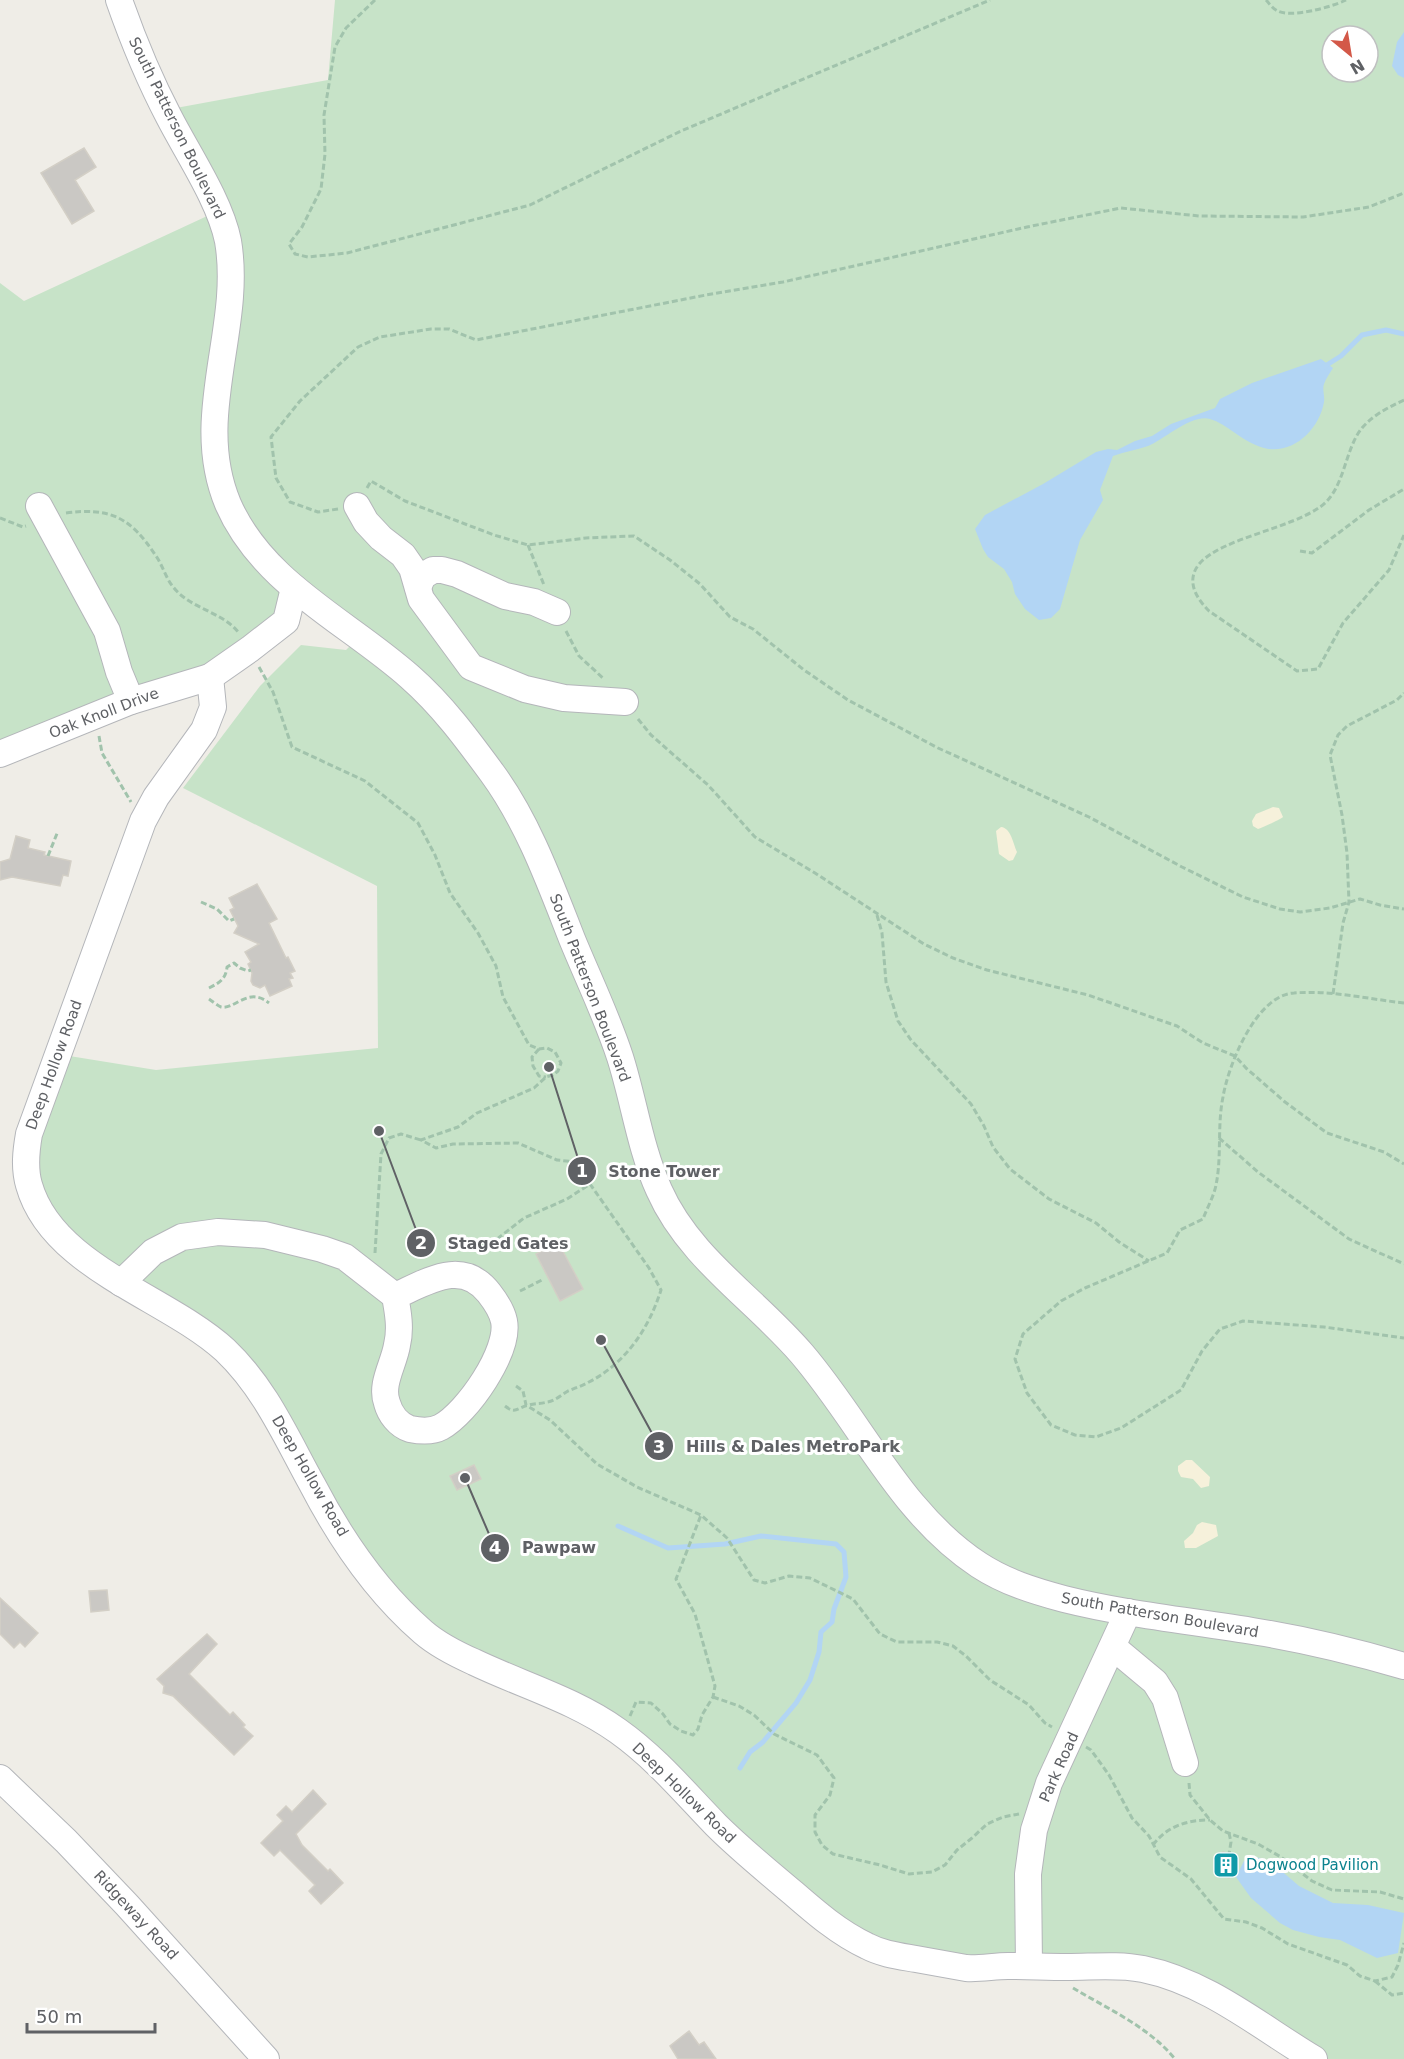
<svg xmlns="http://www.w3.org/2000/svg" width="1404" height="2059" viewBox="0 0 1404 2059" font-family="'DejaVu Sans',sans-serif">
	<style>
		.green { fill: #c7e3c8; fill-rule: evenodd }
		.sand { fill: #f6f1db }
		.water { fill: #b2d5f4 }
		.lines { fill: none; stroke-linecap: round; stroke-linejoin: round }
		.stream { stroke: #b2d5f4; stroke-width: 5 }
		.building { fill: #cac8c4; stroke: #d3cfc6; stroke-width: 1.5 }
		.minor-casing { stroke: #b4b6ba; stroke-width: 28 }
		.path { stroke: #a1c3ac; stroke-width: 3; stroke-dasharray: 6 3; stroke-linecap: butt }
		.minor { stroke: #fff; stroke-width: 26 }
		.labels { text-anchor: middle; stroke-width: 6; stroke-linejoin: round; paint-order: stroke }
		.street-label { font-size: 15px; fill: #5f6165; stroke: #fff }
		.culture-label { font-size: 15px; fill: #0d838f; stroke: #fff; text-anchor: start }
		.leader { fill: none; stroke: #5f6165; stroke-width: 2 }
		.callout-dot { fill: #5f6165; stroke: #fff; stroke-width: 2 }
		.mark-label { font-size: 18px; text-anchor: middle; font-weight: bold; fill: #fff }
		.callout-label { font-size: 16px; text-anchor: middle; font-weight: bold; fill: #5f6165; stroke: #fff; stroke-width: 6; stroke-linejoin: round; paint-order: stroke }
	</style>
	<rect width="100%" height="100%" fill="#efede7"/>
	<path class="green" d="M335 0H1404V2059H1314L1172 1977 882 1953 678 1783 399 1609 261 1392 108 1275 27 1181 57 1054 156 1070 378 1048 377 886 183 788 260 686 301 645 346 650 359 637 294 588 250 649 0 754V283L24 301 218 211 165 110 328 80ZM1332 36H1368V72H1332Z"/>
	<g class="sand">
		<path d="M1273 807 1279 808 1283 817C1279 820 1264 827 1258 829L1253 826 1252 821 1256 814Z"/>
		<path d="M1001 827C1011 828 1013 843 1017 852L1013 860 1009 861 999 854 996 831Z"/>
		<polygon points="1186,1460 1192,1460 1210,1477 1209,1486 1201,1488 1193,1479 1181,1477 1178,1471 1178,1466"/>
		<polygon points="1202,1522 1216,1525 1218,1536 1196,1548 1185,1548 1184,1541 1193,1533 1197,1525"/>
	</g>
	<g class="water">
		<polygon points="1404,32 1404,78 1398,75 1392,66 1397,42"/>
		<path d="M1321 359 1333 368C1330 373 1326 378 1324 384 1322 389 1325 396 1324 402 1319 432 1288 459 1258 446 1241 440 1227 424 1210 419 1191 414 1164 440 1148 446 1136 450 1124 452 1113 456L1100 490 1103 500 1080 540 1060 609 1051 618 1039 620 1025 609 1015 594 1012 582 1004 569 988 557 983 549 975 529 985 515 1043 484 1096 452 1108 449 1117 450 1135 441 1152 436 1171 424 1215 408 1220 399 1252 383Z"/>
		<polygon points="1252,1856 1270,1861 1299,1886 1333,1903 1368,1905 1404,1913 1398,1953 1377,1958 1340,1940 1319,1937 1293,1930 1280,1923 1251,1898 1236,1877 1244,1861"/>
	</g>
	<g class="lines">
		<g class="stream">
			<polyline points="1322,368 1341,356 1362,335 1386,330 1404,334"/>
			<polyline points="618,1526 668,1548 725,1544 761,1536 836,1544 844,1552 846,1577 834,1609 832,1622 821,1632 819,1652 810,1680 796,1703 763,1742 750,1752 740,1768"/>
		</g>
	</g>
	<g class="building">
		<polygon points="84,148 96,167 75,180 94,211 72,224 41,173"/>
		<polygon points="16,836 30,840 28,848 45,852 44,855 71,861 68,876 63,875 60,886 12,877 0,880 0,862 10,859"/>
		<polygon points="257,884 277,919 269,923 286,958 288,957 295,971 290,973 293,978 289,979 292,986 270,996 265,985 260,988 253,985 251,981 252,973 248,964 251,962 245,952 259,944 234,933 238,926 230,910 234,908 229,898"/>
		<polygon points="558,1242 583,1289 560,1301 536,1254"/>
		<polygon points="474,1465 481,1479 457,1490 450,1476"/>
		<polygon points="107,1590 109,1610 91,1612 89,1591"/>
		<polygon points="0,1598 38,1633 25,1647 20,1642 14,1648 0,1634"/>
		<polygon points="207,1634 217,1644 189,1674 230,1715 233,1712 245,1725 243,1727 253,1736 234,1755 173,1696 163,1693 164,1686 157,1679"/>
		<polygon points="313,1790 326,1804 296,1834 302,1845 328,1871 330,1869 343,1883 321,1904 309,1891 315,1885 280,1850 274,1856 261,1843 283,1821 277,1815 286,1806 292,1812"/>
		<polygon points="1223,1852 1236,1856 1229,1878 1216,1874"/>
		<polygon points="689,2031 699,2045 704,2042 716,2059 678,2059 670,2046"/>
	</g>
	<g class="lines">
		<g class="minor-casing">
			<g id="minor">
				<path d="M119 0C133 40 149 79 169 117 188 154 220 201 228 241 243 329 191 416 228 504 263 584 347 621 410 677 442 705 467 739 492 773 528 822 550 883 572 939 588 978 607 1017 620 1057 634 1101 640 1148 659 1190 689 1258 755 1299 802 1354 862 1424 901 1514 979 1565 1005 1582 1034 1591 1064 1599 1128 1615 1193 1621 1258 1632 1307 1640 1356 1652 1404 1666"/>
				<polyline points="39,506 107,631 119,672 131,701"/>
				<polyline points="357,506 366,522 381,538 403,555 412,568 421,599 471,667 525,689 564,698 625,702"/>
				<polyline points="418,587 423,576 433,570 442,570 457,574 505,596 534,602 557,612"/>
				<path d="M210 677 213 707 204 730 156 797 143 821 29 1134C26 1151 24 1168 29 1185 52 1267 167 1297 225 1350 265 1388 286 1437 312 1484 340 1538 377 1592 423 1632 438 1645 456 1654 474 1662 522 1685 575 1700 618 1731 656 1758 684 1792 716 1825 740 1849 766 1870 792 1892 815 1912 839 1933 867 1946 882 1954 899 1956 916 1959 933 1962 949 1965 966 1968 980 1969 994 1966 1008 1966 1028 1966 1047 1967 1067 1967 1093 1967 1118 1964 1143 1969 1207 1982 1259 2026 1314 2059"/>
				<polyline points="0,754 131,701 210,677 250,649 286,621 294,588"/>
				<path d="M121 1283 153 1252 182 1237 218 1232 265 1235 322 1249 345 1257 395 1296C427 1282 462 1258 489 1293 496 1302 502 1311 504 1321 510 1351 467 1413 441 1427 432 1432 420 1431 410 1429 398 1425 390 1414 387 1403 380 1384 394 1364 397 1345 401 1329 398 1312 395 1296"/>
				<polyline points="1113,1647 1155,1682 1165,1698 1185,1763"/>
				<polyline points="0,1778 66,1841 127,1905 266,2059"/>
				<polyline points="1029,1966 1028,1874 1034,1830 1049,1783 1128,1612"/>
			</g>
		</g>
		<g class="path">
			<polyline points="375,0 346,28 335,47 324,115 325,154 321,189 302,227 289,244 295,254 308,257 347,253 530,205 681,131 990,0"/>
			<path d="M1266 0C1269 3 1272 8 1276 10 1289 19 1332 7 1346 0"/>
			<path d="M1404 400C1389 407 1373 415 1362 428 1344 450 1345 490 1320 507 1289 529 1223 538 1200 563 1185 580 1196 598 1209 611L1297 671 1318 669 1343 623 1389 570 1404 535"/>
			<polyline points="367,488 371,481 405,501 494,535 528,545 586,538 634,536 670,560 700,584 730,617 753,629 804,670 848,700 938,748 1089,817 1182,867 1243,897 1280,909 1300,912 1330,908 1360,899 1380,905 1404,909"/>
			<polyline points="338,509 318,512 290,502 276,478 271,437 300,401 358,347 380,337 431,329 449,329 476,340 706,295 783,282 1027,227 1121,208 1199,216 1303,217 1369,207 1404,193"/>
			<path d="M66 513C111 507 131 518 156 556 163 566 166 579 174 588 191 609 223 612 239 633"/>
			<polyline points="0,518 23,527 26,526"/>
			<polyline points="528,545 544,585"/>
			<polyline points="1300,551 1312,553 1369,510 1404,489"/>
			<polyline points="566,631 579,656 604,679"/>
			<polyline points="259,667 273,692 292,747 365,781 418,823 435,855 450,893 478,933 496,966 503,997 529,1045 539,1049 547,1048 555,1052 561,1063 558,1071 553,1075 546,1077 534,1088 477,1113 458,1127 421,1140 436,1148 453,1144 518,1143 557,1160 575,1162 589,1171 590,1184 567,1199 524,1218 492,1243 474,1251"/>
			<polyline points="638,719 651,735 708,785 755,837 815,873 924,944 953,958 987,970 1088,995 1177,1026 1203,1043 1235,1056 1246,1068 1285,1102 1327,1133 1384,1152 1404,1164"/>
			<polyline points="99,736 102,753 131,802"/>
			<polyline points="48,856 58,831"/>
			<polyline points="201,902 217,909 229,921 234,919"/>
			<polyline points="877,915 882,933 886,982 898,1021 911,1040 971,1104 984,1126 993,1147 1010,1169 1049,1199 1096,1223 1119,1242 1149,1261"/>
			<path d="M209 988C219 983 226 979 227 967L234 963 240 968 248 971 251 970"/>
			<polyline points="1333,994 1343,923 1349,902 1347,853 1342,815 1330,755 1338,735 1347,726 1397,700 1404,693"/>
			<path d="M209 999C212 1001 218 1006 221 1007 235 1010 248 986 269 1003"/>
			<path d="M1404 1003C1368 999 1330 990 1294 993 1256 995 1228 1066 1223 1097 1217 1126 1222 1156 1216 1185 1214 1196 1207 1208 1203 1219L1180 1230 1167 1253 1085 1288 1061 1301 1023 1334 1015 1359 1027 1393 1051 1425 1075 1435 1096 1437 1121 1428 1181 1390 1202 1351 1220 1329 1243 1321 1324 1327 1404 1338"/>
			<polyline points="539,1049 532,1057 533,1066 539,1076 546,1077"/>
			<polyline points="1219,1138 1258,1172 1349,1239 1404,1264"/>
			<polyline points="375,1253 381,1154 389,1138 401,1134 421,1140"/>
			<polyline points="520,1291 544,1279"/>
			<polyline points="516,1386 523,1391 526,1405 550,1420 597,1464 637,1487 701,1515 727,1538 754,1580 765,1583 789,1576 810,1578 853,1599 880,1634 897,1642 937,1642 953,1646 966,1656 990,1680 1029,1705 1045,1723 1052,1727"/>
			<path d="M505 1406C516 1415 518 1407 529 1405 535 1403 541 1404 547 1402 555 1401 561 1395 568 1391 575 1388 582 1386 589 1382 626 1363 649 1328 661 1290L649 1268 590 1184"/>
			<polyline points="713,1697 739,1706 754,1715 774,1734 817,1755 834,1778 830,1795 815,1815 815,1832 822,1845 833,1854 880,1865 909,1874 932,1872 945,1865 957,1850 972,1838 987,1824 1003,1817 1019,1814"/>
			<polyline points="630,1716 636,1702 651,1703 663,1714 670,1724 681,1731 693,1735 698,1729 702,1715 713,1697 715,1686 695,1614 676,1579 701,1515"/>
			<polyline points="1086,1747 1091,1750 1109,1775 1132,1818 1149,1836 1160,1857 1191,1879 1224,1919 1246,1922 1262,1928 1288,1944 1347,1965 1360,1976 1375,1981 1392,1977 1398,1965 1404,1943"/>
			<polyline points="1189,1783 1190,1795 1210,1820 1223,1831 1258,1844 1281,1857 1312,1881 1332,1890 1380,1892 1404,1899"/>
			<polyline points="1229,1833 1231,1842 1229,1854"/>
			<path d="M1153 1845C1167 1826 1187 1820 1210 1820"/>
			<polyline points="1375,1981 1392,1995 1404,1993"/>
			<path d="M1073 1988C1108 2009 1149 2027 1175 2059"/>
		</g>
		<use href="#minor" class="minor"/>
	</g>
	<defs>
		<g id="building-square" transform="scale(1.35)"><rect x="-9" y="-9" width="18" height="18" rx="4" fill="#0f9aa8" stroke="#fff"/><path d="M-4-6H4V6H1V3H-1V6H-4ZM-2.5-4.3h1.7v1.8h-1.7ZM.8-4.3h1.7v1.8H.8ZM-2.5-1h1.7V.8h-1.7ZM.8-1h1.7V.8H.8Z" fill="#fff"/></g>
	</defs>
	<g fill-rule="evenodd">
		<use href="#building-square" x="1226" y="1865"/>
	</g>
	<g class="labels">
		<g class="street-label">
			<text transform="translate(177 128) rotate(64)" y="5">South Patterson Boulevard</text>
			<text transform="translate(104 713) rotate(-21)" y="5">Oak Knoll Drive</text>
			<text transform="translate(590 988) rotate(69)" y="5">South Patterson Boulevard</text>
			<text transform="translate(54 1065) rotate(-70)" y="5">Deep Hollow Road</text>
			<text transform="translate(310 1476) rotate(60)" y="5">Deep Hollow Road</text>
			<text transform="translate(1160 1615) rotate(10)" y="5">South Patterson Boulevard</text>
			<text transform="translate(1059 1767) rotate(-66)" y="5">Park Road</text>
			<text transform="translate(684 1793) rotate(44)" y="5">Deep Hollow Road</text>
			<text transform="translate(136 1915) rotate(47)" y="5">Ridgeway Road</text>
		</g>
		<g class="culture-label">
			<text x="1246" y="1870">Dogwood Pavilion</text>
		</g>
	</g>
	<path class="leader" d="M549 1067L582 1171M379 1131L421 1243M601 1340L659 1446M465 1478L495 1548"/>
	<g class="callout-dot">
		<circle cx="549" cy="1067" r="6"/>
		<circle cx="379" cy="1131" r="6"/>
		<circle cx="601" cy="1340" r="6"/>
		<circle cx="465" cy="1478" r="6"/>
		<circle cx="582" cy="1171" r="15"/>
		<circle cx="421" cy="1243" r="15"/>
		<circle cx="659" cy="1446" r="15"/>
		<circle cx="495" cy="1548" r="15"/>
	</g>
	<g class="mark-label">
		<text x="582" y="1177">1</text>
		<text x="421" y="1249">2</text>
		<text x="659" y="1453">3</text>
		<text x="495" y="1554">4</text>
	</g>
	<g class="callout-label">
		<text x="664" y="1177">Stone Tower</text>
		<text x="508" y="1249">Staged Gates</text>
		<text x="793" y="1452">Hills &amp; Dales MetroPark</text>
		<text x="559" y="1553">Pawpaw</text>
	</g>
	<g transform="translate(1350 54) rotate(150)"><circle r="28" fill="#ffffff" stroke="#bfc0c1" stroke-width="1.5"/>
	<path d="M0-4.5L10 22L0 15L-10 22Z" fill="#d35848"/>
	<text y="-9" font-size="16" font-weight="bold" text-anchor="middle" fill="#5f6165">N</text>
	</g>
	<path d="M27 2023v9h128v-9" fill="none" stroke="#5f6165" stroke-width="3"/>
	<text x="36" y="2023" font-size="18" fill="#5f6165" stroke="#ffffff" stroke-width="4.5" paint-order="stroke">50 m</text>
</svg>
